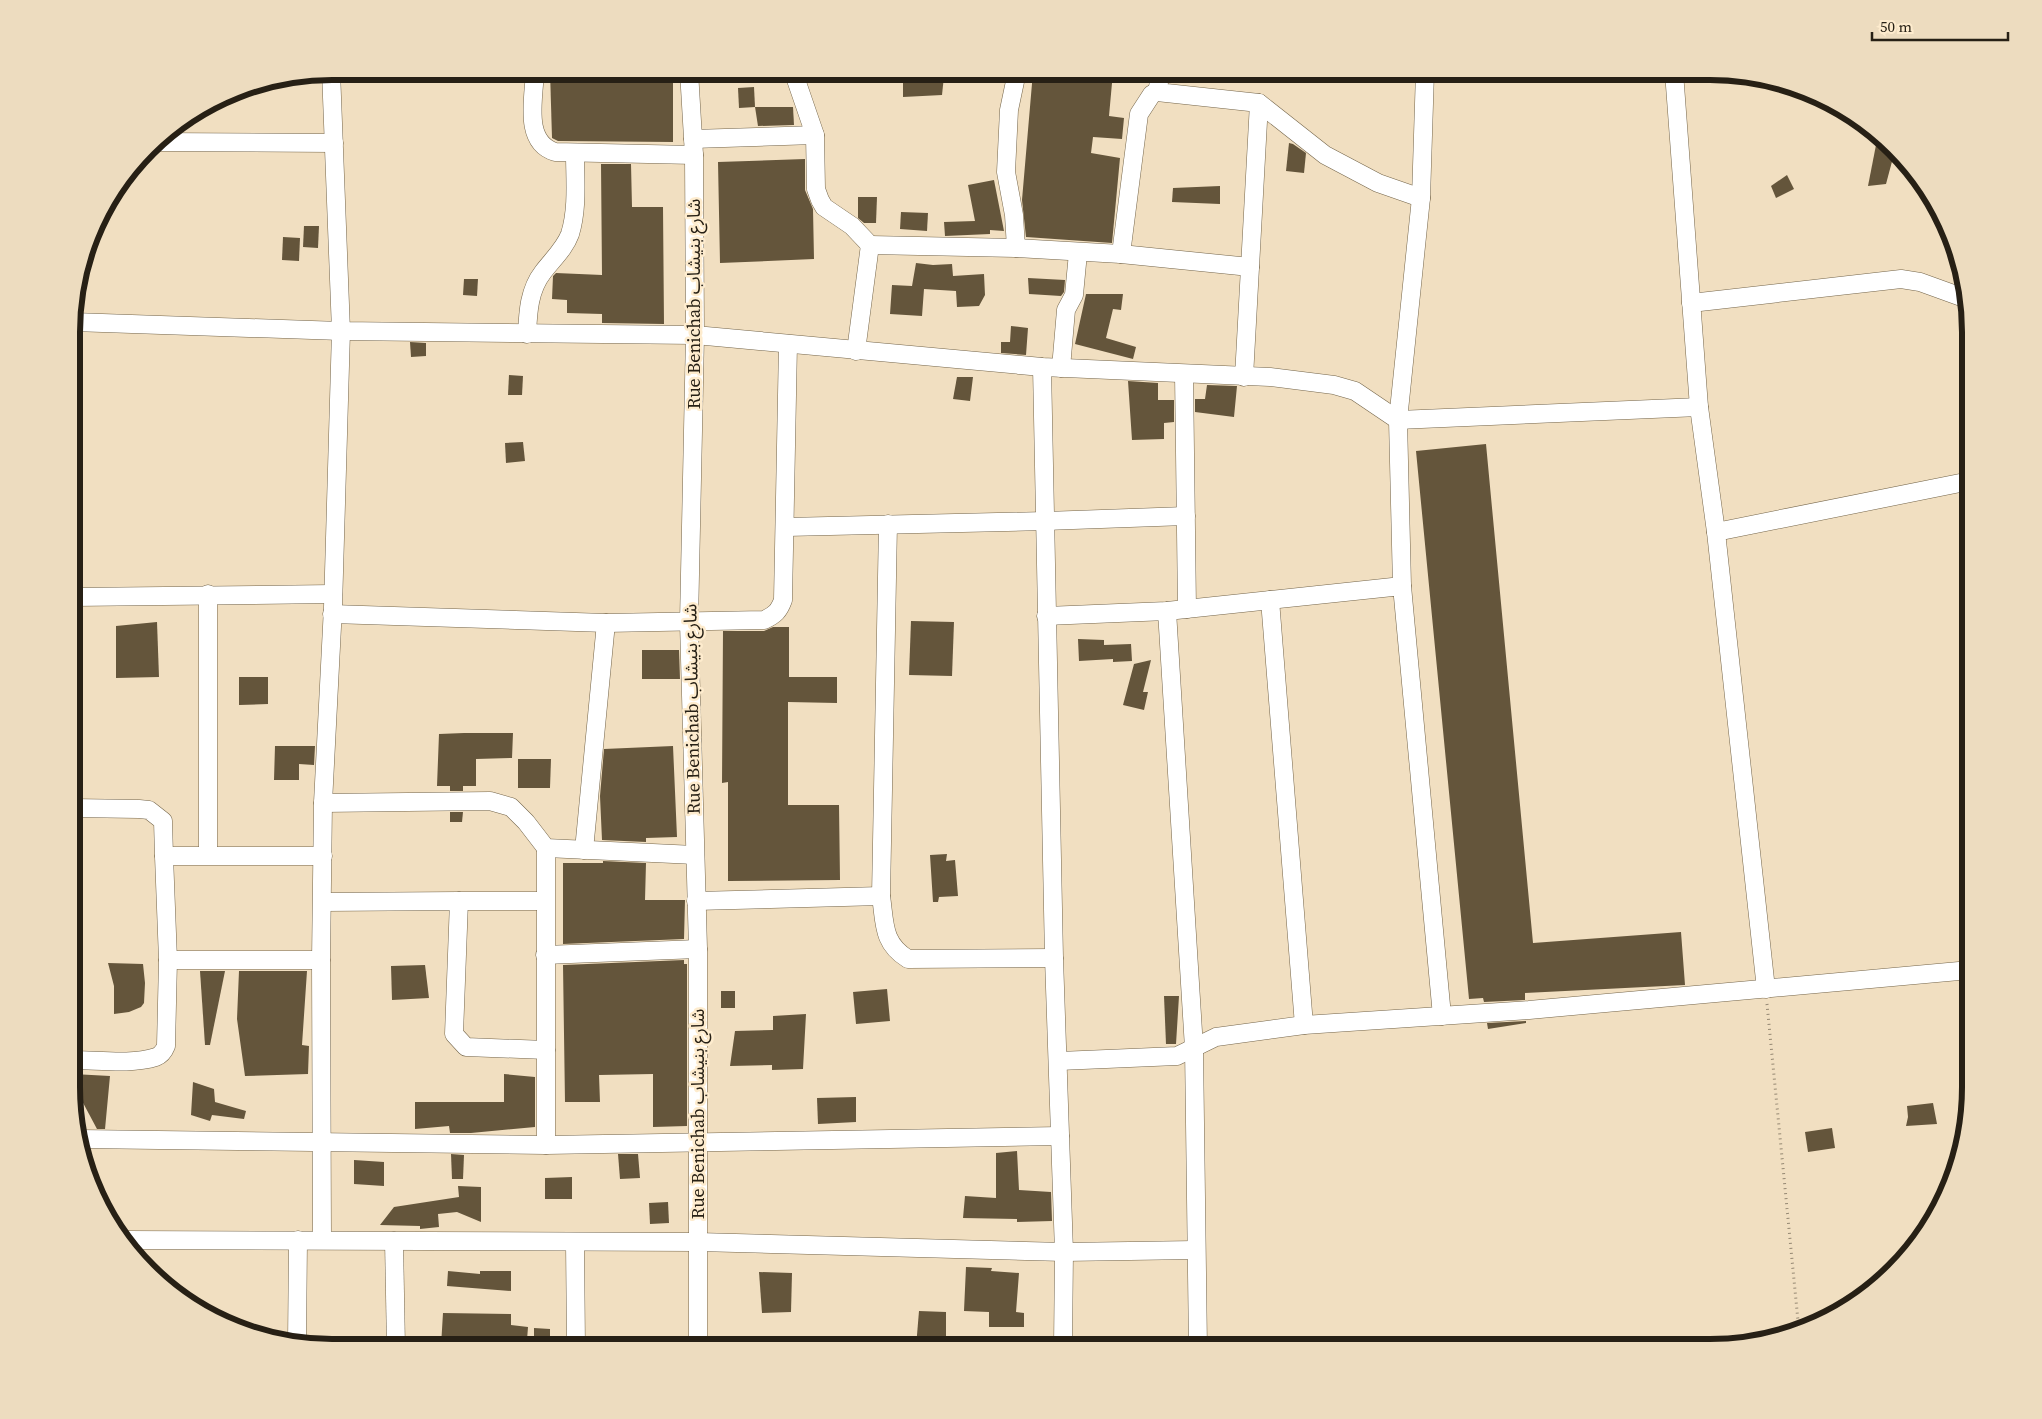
<svg xmlns="http://www.w3.org/2000/svg" width="2042" height="1419" viewBox="0 0 2042 1419" font-family="'Source Serif 4','Noto Sans Arabic',serif">
	<style>
		.building { fill: #64553b }
		.lines { fill: none; stroke-linecap: round; stroke-linejoin: round }
		.minor-casing { stroke: #74654a; stroke-width: 19 }
		.path { stroke: #958873; stroke-width: 3; stroke-dasharray: 1 4; stroke-linecap: butt }
		.minor { stroke: #fff; stroke-width: 18 }
		.labels { text-anchor: middle; stroke-width: 5; stroke-linejoin: round; paint-order: stroke }
		.street-label { font-size: 18px; fill: #272015; stroke: #feecce }
		.rim { fill: none; stroke: #272015; stroke-width: 6 }
	</style>
	<rect width="100%" height="100%" fill="#f1dfc1"/>
	<g class="building">
		<polygon points="550,71 673,71 673,142 558,141 552,138"/>
		<polygon points="1033,72 1113,72 1109,116 1124,118 1122,139 1093,137 1091,153 1120,158 1112,243 1026,237 1022,200"/>
		<polygon points="944,76 942,95 903,97 903,77"/>
		<polygon points="754,87 755,107 739,108 738,88"/>
		<polygon points="755,107 793,107 794,125 758,126"/>
		<polygon points="1289,143 1293,144 1306,153 1304,173 1286,171"/>
		<polygon points="1876,145 1887,146 1894,154 1886,184 1868,186"/>
		<polygon points="805,159 805,190 813,209 814,259 720,263 718,162"/>
		<polygon points="601,164 631,164 632,207 663,207 664,324 602,323 602,314 567,313 567,300 552,299 553,276 556,273 602,275"/>
		<polygon points="1787,175 1794,189 1776,198 1771,186"/>
		<polygon points="994,180 1004,231 990,230 990,234 945,236 944,222 975,221 968,185"/>
		<polygon points="1220,186 1220,204 1172,202 1173,188"/>
		<polygon points="858,197 877,197 876,223 864,223 858,218"/>
		<polygon points="901,212 928,213 927,231 900,229"/>
		<polygon points="304,226 319,226 318,248 303,247"/>
		<polygon points="283,237 300,238 299,261 282,260"/>
		<polygon points="916,263 933,265 952,264 953,276 984,274 985,295 979,306 957,307 956,291 924,289 922,316 890,314 892,285 912,286"/>
		<polygon points="1028,278 1065,280 1064,292 1061,296 1029,294"/>
		<polygon points="464,279 478,279 477,296 463,295"/>
		<polygon points="1086,294 1123,294 1121,310 1113,309 1106,338 1136,347 1133,359 1075,344"/>
		<polygon points="1011,326 1028,328 1026,355 1001,353 1001,342 1010,342"/>
		<polygon points="410,342 426,343 426,356 411,357"/>
		<polygon points="509,375 523,376 522,395 508,395"/>
		<polygon points="957,377 973,377 970,401 953,399"/>
		<polygon points="1128,381 1158,383 1158,400 1174,400 1174,422 1164,423 1164,439 1132,440"/>
		<polygon points="1207,385 1237,386 1234,417 1195,412 1195,399 1205,399"/>
		<polygon points="523,442 525,461 506,463 505,443"/>
		<polygon points="1486,444 1533,943 1681,932 1685,985 1525,993 1525,1000 1484,1002 1483,998 1469,999 1416,451"/>
		<polygon points="911,621 954,622 952,676 909,675"/>
		<polygon points="157,622 159,677 116,678 116,626"/>
		<polygon points="773,627 789,627 789,677 837,677 837,703 788,702 788,805 839,805 840,880 728,881 728,782 722,783 723,631 764,631"/>
		<polygon points="1078,639 1104,640 1104,645 1131,644 1132,661 1113,662 1113,659 1079,661"/>
		<polygon points="642,650 679,650 680,679 642,679"/>
		<polygon points="1151,660 1143,692 1148,692 1144,710 1123,705 1134,664"/>
		<polygon points="239,677 268,677 268,704 239,705"/>
		<polygon points="464,733 513,733 512,758 476,759 476,786 463,786 463,791 450,791 450,786 437,786 439,734"/>
		<polygon points="275,746 315,746 314,765 299,764 299,780 274,780"/>
		<polygon points="673,746 677,837 646,838 646,842 602,840 600,796 604,749"/>
		<polygon points="518,759 551,759 550,788 518,788"/>
		<polygon points="450,812 463,812 462,822 450,822"/>
		<polygon points="947,854 946,861 955,860 958,896 939,897 938,902 933,902 930,855"/>
		<polygon points="603,861 646,863 645,900 685,900 684,939 563,944 563,863 603,863"/>
		<polygon points="684,960 684,964 687,964 687,1126 653,1127 653,1074 599,1075 600,1102 565,1102 563,965"/>
		<polygon points="108,963 143,964 145,983 144,1003 141,1007 129,1012 114,1014 114,986"/>
		<polygon points="425,965 429,998 392,1000 391,966"/>
		<polygon points="200,971 225,971 210,1045 205,1045"/>
		<polygon points="239,971 307,971 302,1045 309,1046 308,1074 245,1076 237,1019"/>
		<polygon points="887,989 890,1021 856,1024 853,992"/>
		<rect x="721" y="991" width="14" height="17"/>
		<polygon points="1164,996 1179,996 1176,1044 1166,1044"/>
		<polygon points="806,1014 803,1069 772,1070 772,1065 730,1066 735,1031 773,1030 773,1016"/>
		<polygon points="1526,1021 1526,1023 1488,1029 1487,1023"/>
		<polygon points="73,1074 110,1076 105,1129 97,1129 73,1084"/>
		<polygon points="504,1074 535,1077 535,1127 471,1133 450,1133 449,1126 415,1129 415,1102 504,1102"/>
		<polygon points="193,1082 214,1089 215,1102 246,1111 244,1119 212,1115 210,1121 191,1115"/>
		<polygon points="856,1097 856,1122 818,1124 817,1098"/>
		<polygon points="1933,1103 1937,1124 1906,1126 1908,1117 1907,1106"/>
		<polygon points="1832,1128 1835,1148 1808,1152 1805,1132"/>
		<polygon points="1017,1151 1019,1190 1051,1192 1052,1221 1017,1222 1017,1219 963,1218 965,1196 996,1198 996,1153"/>
		<polygon points="451,1154 464,1155 463,1179 452,1179"/>
		<polygon points="618,1154 638,1154 640,1178 620,1179"/>
		<polygon points="354,1160 384,1162 384,1186 354,1184"/>
		<polygon points="572,1177 572,1199 545,1199 545,1178"/>
		<polygon points="458,1186 481,1187 481,1222 457,1212 438,1214 439,1227 420,1229 420,1226 380,1225 394,1207 459,1197"/>
		<polygon points="668,1202 669,1223 650,1224 649,1203"/>
		<polygon points="966,1267 992,1268 991,1271 1019,1273 1016,1312 1024,1313 1024,1327 989,1327 989,1312 964,1311"/>
		<polygon points="448,1271 480,1274 480,1271 511,1271 511,1291 447,1286"/>
		<polygon points="759,1272 792,1273 791,1312 762,1313"/>
		<polygon points="919,1311 946,1312 946,1347 916,1347"/>
		<polygon points="443,1313 511,1314 511,1325 528,1327 527,1340 495,1339 495,1342 441,1346"/>
		<polygon points="534,1328 550,1329 550,1343 534,1342"/>
	</g>
	<g class="lines">
		<g class="minor-casing">
			<g id="minor">
				<path d="M535 71C534 98 523 142 555 152L694 155"/>
				<polyline points="689,71 694,155 695,335 689,622 698,949 698,1347"/>
				<polyline points="1161,72 1157,92 1259,103 1325,155 1378,183 1421,198"/>
				<polyline points="1674,72 1699,407 1716,532 1766,989"/>
				<polyline points="815,135 816,189 820,200 824,207 852,226 870,245"/>
				<polyline points="693,139 815,135 793,71"/>
				<polyline points="155,142 334,143"/>
				<polyline points="1016,248 1014,215 1006,172 1009,110 1017,72"/>
				<polyline points="1121,254 1139,114 1152,94 1157,92"/>
				<polyline points="1691,303 1901,279 1920,282 1967,299"/>
				<polyline points="73,322 341,331 695,335 1042,367 1270,377 1334,385 1355,391 1398,420 1699,407"/>
				<path d="M527 334C528 312 529 290 543 272 553 259 565 248 570 234 578 208 575 179 575 153"/>
				<polyline points="856,351 870,245 1016,248 1121,254 1250,267"/>
				<polyline points="1042,367 1054,958 1064,1252 1063,1347"/>
				<polyline points="1061,368 1066,310 1074,295 1078,253"/>
				<polyline points="1184,374 1187,609"/>
				<polyline points="1244,377 1259,103"/>
				<path d="M888 524 881 896C885 923 882 943 908 959L1054 958"/>
				<polyline points="786,527 1045,521 1186,516"/>
				<polyline points="1716,532 1970,481"/>
				<polyline points="1402,586 1398,420 1421,198 1425,72"/>
				<polyline points="73,597 333,594"/>
				<polyline points="1270,600 1304,1025"/>
				<polyline points="1167,611 1194,1048 1198,1348"/>
				<path d="M332 614 606 623 764 620C775 615 779 611 783 600L788 344"/>
				<polyline points="1046,616 1167,611 1402,586 1442,1016"/>
				<polyline points="323,803 490,801 511,807 526,822 546,848 695,855"/>
				<polyline points="73,808 139,809 149,810 163,821 164,856 323,856"/>
				<polyline points="546,848 546,1145"/>
				<polyline points="584,850 606,623"/>
				<polyline points="208,855 208,594"/>
				<polyline points="164,856 168,960 321,960"/>
				<polyline points="459,901 545,901"/>
				<polyline points="696,901 881,896"/>
				<polyline points="323,902 459,901 454,1034 466,1047 546,1050"/>
				<polyline points="545,955 698,949"/>
				<path d="M73 1060C99 1060 131 1065 156 1057 161 1055 164 1051 166 1046L168 960"/>
				<polyline points="1059,1061 1177,1056 1216,1037 1304,1025 1529,1010 1970,970"/>
				<polyline points="80,1139 546,1145 1060,1136"/>
				<polyline points="126,1240 698,1242 1064,1252 1195,1250"/>
				<polyline points="322,1240 321,960 323,803 333,607 341,331 331,71"/>
				<polyline points="394,1241 396,1347"/>
				<polyline points="575,1242 576,1347"/>
				<polyline points="297,1344 298,1240"/>
			</g>
		</g>
		<polyline class="path" points="1767,1004 1799,1331"/>
		<use href="#minor" class="minor"/>
	</g>
	<g class="labels">
		<g class="street-label">
			<text transform="translate(694 304) rotate(-90)" y="6">Rue Benichab شارع بنيشاب</text>
			<text transform="translate(692 709) rotate(-91)" y="6">Rue Benichab شارع بنيشاب</text>
			<text transform="translate(698 1114) rotate(-90)" y="6">Rue Benichab شارع بنيشاب</text>
		</g>
	</g>
	<path d="M0 0H2042V1419H0ZM332 80H1710A252 252 0 0 1 1962 332V1087A252 252 0 0 1 1710 1339H332A252 252 0 0 1 80 1087V332A252 252 0 0 1 332 80Z" fill="#eddcbf" fill-rule="evenodd"/>
	<path class="rim" d="M332 80H1710A252 252 0 0 1 1962 332V1087A252 252 0 0 1 1710 1339H332A252 252 0 0 1 80 1087V332A252 252 0 0 1 332 80Z"/>
	<path d="M1872 32v8h136v-8" fill="none" stroke="#272015" stroke-width="2.5"/>
	<text x="1880" y="32" font-size="15" fill="#272015" stroke="#feecce" stroke-width="4" paint-order="stroke">50 m</text>
</svg>
